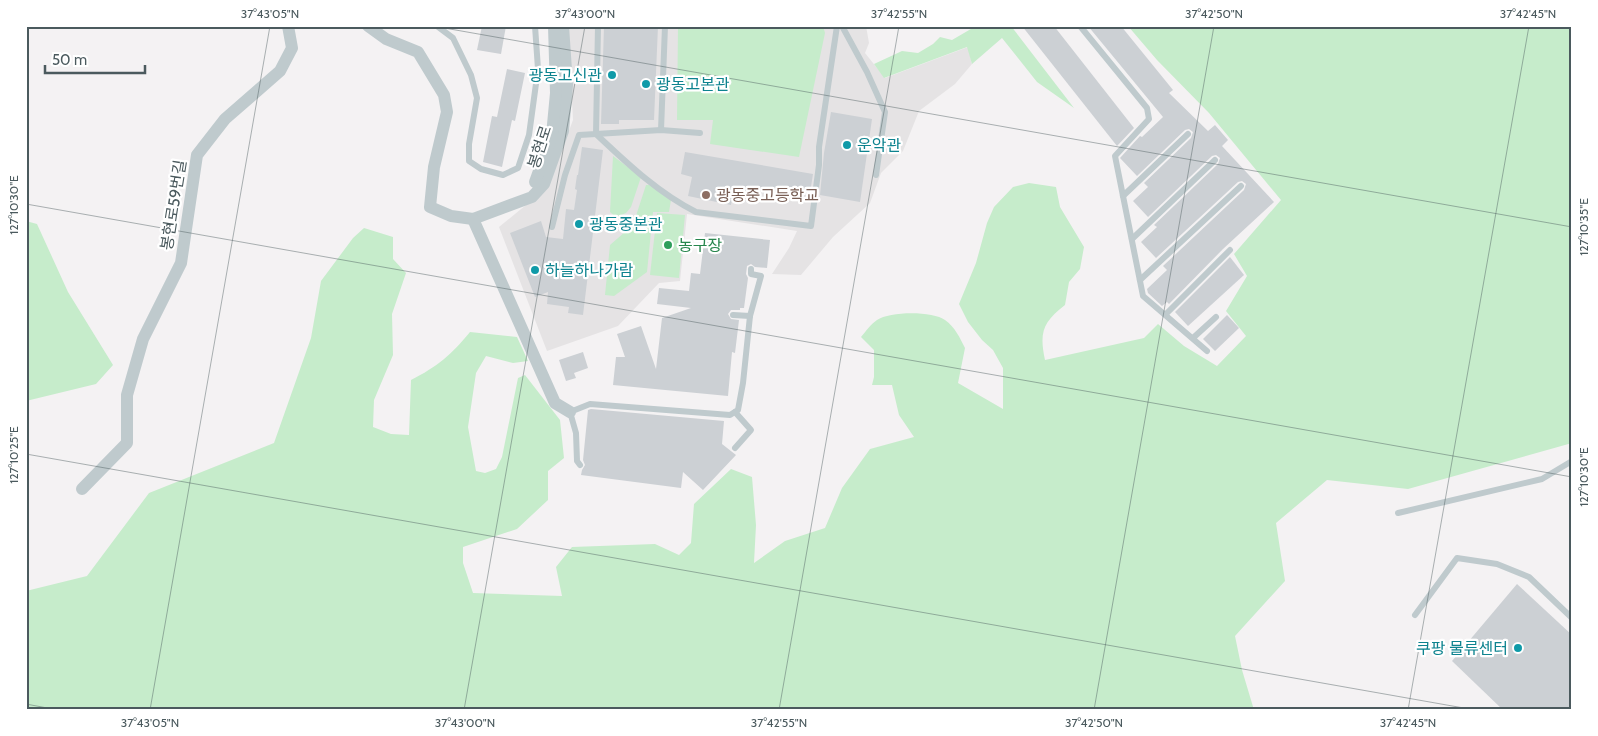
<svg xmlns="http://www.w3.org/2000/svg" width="1598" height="736" viewBox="0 0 1598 736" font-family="Cabin,'Noto Sans KR',sans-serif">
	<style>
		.education { fill: #e5e3e4 }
		.green { fill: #c6eccb }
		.building { fill: #ccd0d4 }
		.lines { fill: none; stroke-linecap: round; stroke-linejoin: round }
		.service { stroke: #bfcacd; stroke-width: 6 }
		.minor { stroke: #bfcacd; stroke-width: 12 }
		.ticks { fill: none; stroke: #4b5a5e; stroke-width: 1; stroke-opacity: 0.45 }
		.culture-dot { fill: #0f9aa8; stroke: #fff; stroke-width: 2 }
		.education-dot { fill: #8d6e63; stroke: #fff; stroke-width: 2 }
		.leisure-dot { fill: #2e9e5b; stroke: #fff; stroke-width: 2 }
		.labels { text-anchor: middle; stroke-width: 4.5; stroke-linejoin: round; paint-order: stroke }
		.culture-label { font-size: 16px; fill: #0d838f; stroke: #fff; text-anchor: start }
		.street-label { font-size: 16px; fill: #4b5a5e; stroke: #fff }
		.education-label { font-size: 16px; fill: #785e54; stroke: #fff; text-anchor: start }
		.leisure-label { font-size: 16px; fill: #27864d; stroke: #fff; text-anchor: start }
		.neatline { fill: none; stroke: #4b5a5e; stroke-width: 2 }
		.ticks-label { font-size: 12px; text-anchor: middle; fill: #4b5a5e }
	</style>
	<rect width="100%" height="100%" fill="#f4f2f3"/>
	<polygon class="education" points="568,26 866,26 869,43 865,53 885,78 968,47 972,64 955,84 919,111 903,151 881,173 870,203 833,237 801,275 772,274 789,248 797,231 687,214 680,281 659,283 618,326 547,351 499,227 548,187 573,120"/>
	<g class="green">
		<polygon points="678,26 823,26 825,33 799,157 710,144 713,120 677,120"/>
		<polygon points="976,26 1011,26 1074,108 1037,82 1002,38 972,64 967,47 884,78 874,64 902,51 918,53 933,44 940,37 952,40"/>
		<path d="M1128 26H1572V443L1408 489 1327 480 1276 523 1285 581 1235 636 1242 670 1254 710H26V591L87 576 149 493 274 443 311 338 321 281 353 238 364 228 393 237V259L406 273 392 314 393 355 374 400 373 427 391 434 409 435 411 380C437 367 452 354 470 332L517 337 528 361 513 363 486 356 476 373 468 427 476 471 485 473 496 469 502 457 518 378 525 375 560 420 564 458 548 471V500L517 529 463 547V563L473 593 562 596 556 567 572 547 655 544 679 555 691 543 694 504 731 469 752 477 756 525 754 563 785 541 825 528 842 488 870 449 914 437 899 415 892 385H872L874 377V350L861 337C866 331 871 324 877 320 890 311 933 311 945 320 955 327 960 338 965 348L958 383 1003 409V368L993 350 982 340 968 322 959 304 976 263 987 223 994 207 1013 187 1029 183 1056 187 1060 207 1084 247 1080 269 1069 282 1065 305C1043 322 1039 332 1045 360L1144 338 1158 324 1184 346 1217 366 1246 336 1226 311 1247 276 1234 254 1281 200 1209 113 1157 60Z"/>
		<polygon points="613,156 641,177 631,207 626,213 616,217 610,212"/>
		<polygon points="646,185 650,185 671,200 669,212 653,212 647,272 614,296 605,295 610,245 633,225"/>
		<polygon points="657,213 685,215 679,278 650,275"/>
		<polygon points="26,221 37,224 68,292 113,365 96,384 26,401"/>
	</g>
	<g class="building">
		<polygon points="482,26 506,26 501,54 477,50"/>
		<polygon points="604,26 658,26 654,120 619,120 619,124 601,124"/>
		<polygon points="1022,26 1054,26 1134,128 1117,146"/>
		<polygon points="1088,26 1121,26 1173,90 1169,93 1208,131 1215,125 1228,140 1222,146 1274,202 1223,249 1169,304 1167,302 1162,306 1148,293 1147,289 1167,270 1163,266 1244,190 1246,184 1242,181 1238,182 1156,258 1141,242 1157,227 1154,225 1218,164 1220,158 1216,155 1212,156 1148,217 1133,201 1148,187 1144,183 1191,138 1193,132 1189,129 1185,130 1137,176 1120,158 1140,136 1142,137 1163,117"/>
		<polygon points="507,69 525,73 515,121 512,120 502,167 483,162 492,116 497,117"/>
		<polygon points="831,112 872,119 860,202 820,195 824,153"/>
		<polygon points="582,147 603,150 583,315 568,313 569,307 547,304 548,292 535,297 510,233 541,221 546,237 563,239 566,209 574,210 577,190 575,189 577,175 578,175"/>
		<polygon points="685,152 813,174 810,193 803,192 803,196 749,187 748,196 733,193 731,205 688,196 692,177 681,174"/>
		<polygon points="705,233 770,240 767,268 755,267 751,264 747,266 746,274 748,278 744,308 740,308 740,310 731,310 728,314 731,319 739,320 735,353 732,352 728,396 613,385 616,357 625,357 617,334 641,326 656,369 662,318 691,308 657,304 659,288 689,291 691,273 700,274"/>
		<polygon points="1230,257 1244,275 1188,326 1175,312"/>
		<polygon points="1227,315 1239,328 1215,351 1203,339"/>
		<polygon points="583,352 588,368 574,373 576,378 566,381 559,360"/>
		<polygon points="591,409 724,421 722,444 736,455 703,490 683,472 681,488 581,475 582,470 585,465 583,460 588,410"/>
		<polygon points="1517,584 1572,635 1572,710 1503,710 1452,661"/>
	</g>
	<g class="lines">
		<g class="service">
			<polyline points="437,26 453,38 471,75 477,98 469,144 469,161 481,169 503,175 518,168 529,135 538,69 535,26"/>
			<polyline points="842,26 867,72 885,112 876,175"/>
			<polyline points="1080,26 1147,108 1149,119 1115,156 1143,296 1207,351"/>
			<polyline points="661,130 665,26"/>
			<path d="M596 134C627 163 658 193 696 212L811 226 819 165V147L837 26"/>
			<polyline points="596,134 661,130 700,133"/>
			<polyline points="1123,196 1188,134"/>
			<polyline points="552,227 565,175 579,135 596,134 598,26"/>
			<polyline points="1132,239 1215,160"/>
			<polyline points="1140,280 1241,186"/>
			<polyline points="1166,314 1230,250"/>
			<polyline points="733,315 750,316"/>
			<polyline points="1193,338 1216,317"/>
			<polyline points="735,448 751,430 735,412"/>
			<polyline points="580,465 577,461 576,433 570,412 590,404 730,415 738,410 743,383 750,316 761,276 751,274 751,269"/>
			<polyline points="1398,513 1542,479 1572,461"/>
			<polyline points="1415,615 1457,558 1497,564 1529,577 1572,618"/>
		</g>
		<g class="minor">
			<polyline points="368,26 386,39 418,52 444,95 447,112 434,167 430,207 451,216 473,219 532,197 544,184 563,131 567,85 563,26"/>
			<polyline points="535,182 552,135 556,93 554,26"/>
			<polyline points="473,219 555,403 570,412"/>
			<polyline points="82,489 127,443 127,395 143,339 181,263 197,155 225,119 280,71 292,48 288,26"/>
		</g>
	</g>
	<path class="ticks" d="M433 26 1572 227M26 204 1572 477M26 454 1475 710M26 704 58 710M150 710 270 26M464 710 585 26M779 710 899 26M1094 710 1214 26M1408 710 1529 26"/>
	<g class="culture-dot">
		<circle cx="612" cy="75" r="5"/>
		<circle cx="646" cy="84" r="5"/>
		<circle cx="847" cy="145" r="5"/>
		<circle cx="579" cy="224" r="5"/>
		<circle cx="535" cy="270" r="5"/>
		<circle cx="1518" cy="648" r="5"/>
	</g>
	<circle class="education-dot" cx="706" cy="195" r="5"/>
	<circle class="leisure-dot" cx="668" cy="245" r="5"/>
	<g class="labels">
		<g class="culture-label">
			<text x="602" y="81" text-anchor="end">광동고신관</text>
			<text x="656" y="90">광동고본관</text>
			<text x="857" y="151">운악관</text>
			<text x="589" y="230">광동중본관</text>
			<text x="545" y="276">하늘하나가람</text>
			<text x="1508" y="654" text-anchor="end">쿠팡 물류센터</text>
		</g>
		<g class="street-label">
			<text transform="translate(539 147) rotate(-72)" y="6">봉현로</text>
			<text transform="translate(173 205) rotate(-81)" y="6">봉현로59번길</text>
		</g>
		<g class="education-label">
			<text x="716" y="201">광동중고등학교</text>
		</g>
		<g class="leisure-label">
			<text x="678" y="251">농구장</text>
		</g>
	</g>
	<rect width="1598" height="736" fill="none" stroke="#ffffff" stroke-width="55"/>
	<path d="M45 65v8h100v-8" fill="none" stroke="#4b5a5e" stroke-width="2.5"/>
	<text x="52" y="65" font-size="15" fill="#4b5a5e" stroke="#ffffff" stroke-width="4" paint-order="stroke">50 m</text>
	<rect x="28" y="28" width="1542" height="680" class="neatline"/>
	<g class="ticks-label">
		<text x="270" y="18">37°43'05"N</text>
		<text x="585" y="18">37°43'00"N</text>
		<text x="899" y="18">37°42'55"N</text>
		<text x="1214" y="18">37°42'50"N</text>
		<text x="1528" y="18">37°42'45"N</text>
		<text transform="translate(14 205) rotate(-90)" y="4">127°10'30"E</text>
		<text transform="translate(1584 227) rotate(-90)" y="4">127°10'35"E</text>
		<text transform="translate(14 455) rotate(-90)" y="4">127°10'25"E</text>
		<text transform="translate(1584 477) rotate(-90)" y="4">127°10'30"E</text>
		<text x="150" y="727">37°43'05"N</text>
		<text x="465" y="727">37°43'00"N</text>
		<text x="779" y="727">37°42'55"N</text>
		<text x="1094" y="727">37°42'50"N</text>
		<text x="1408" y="727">37°42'45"N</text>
	</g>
</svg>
